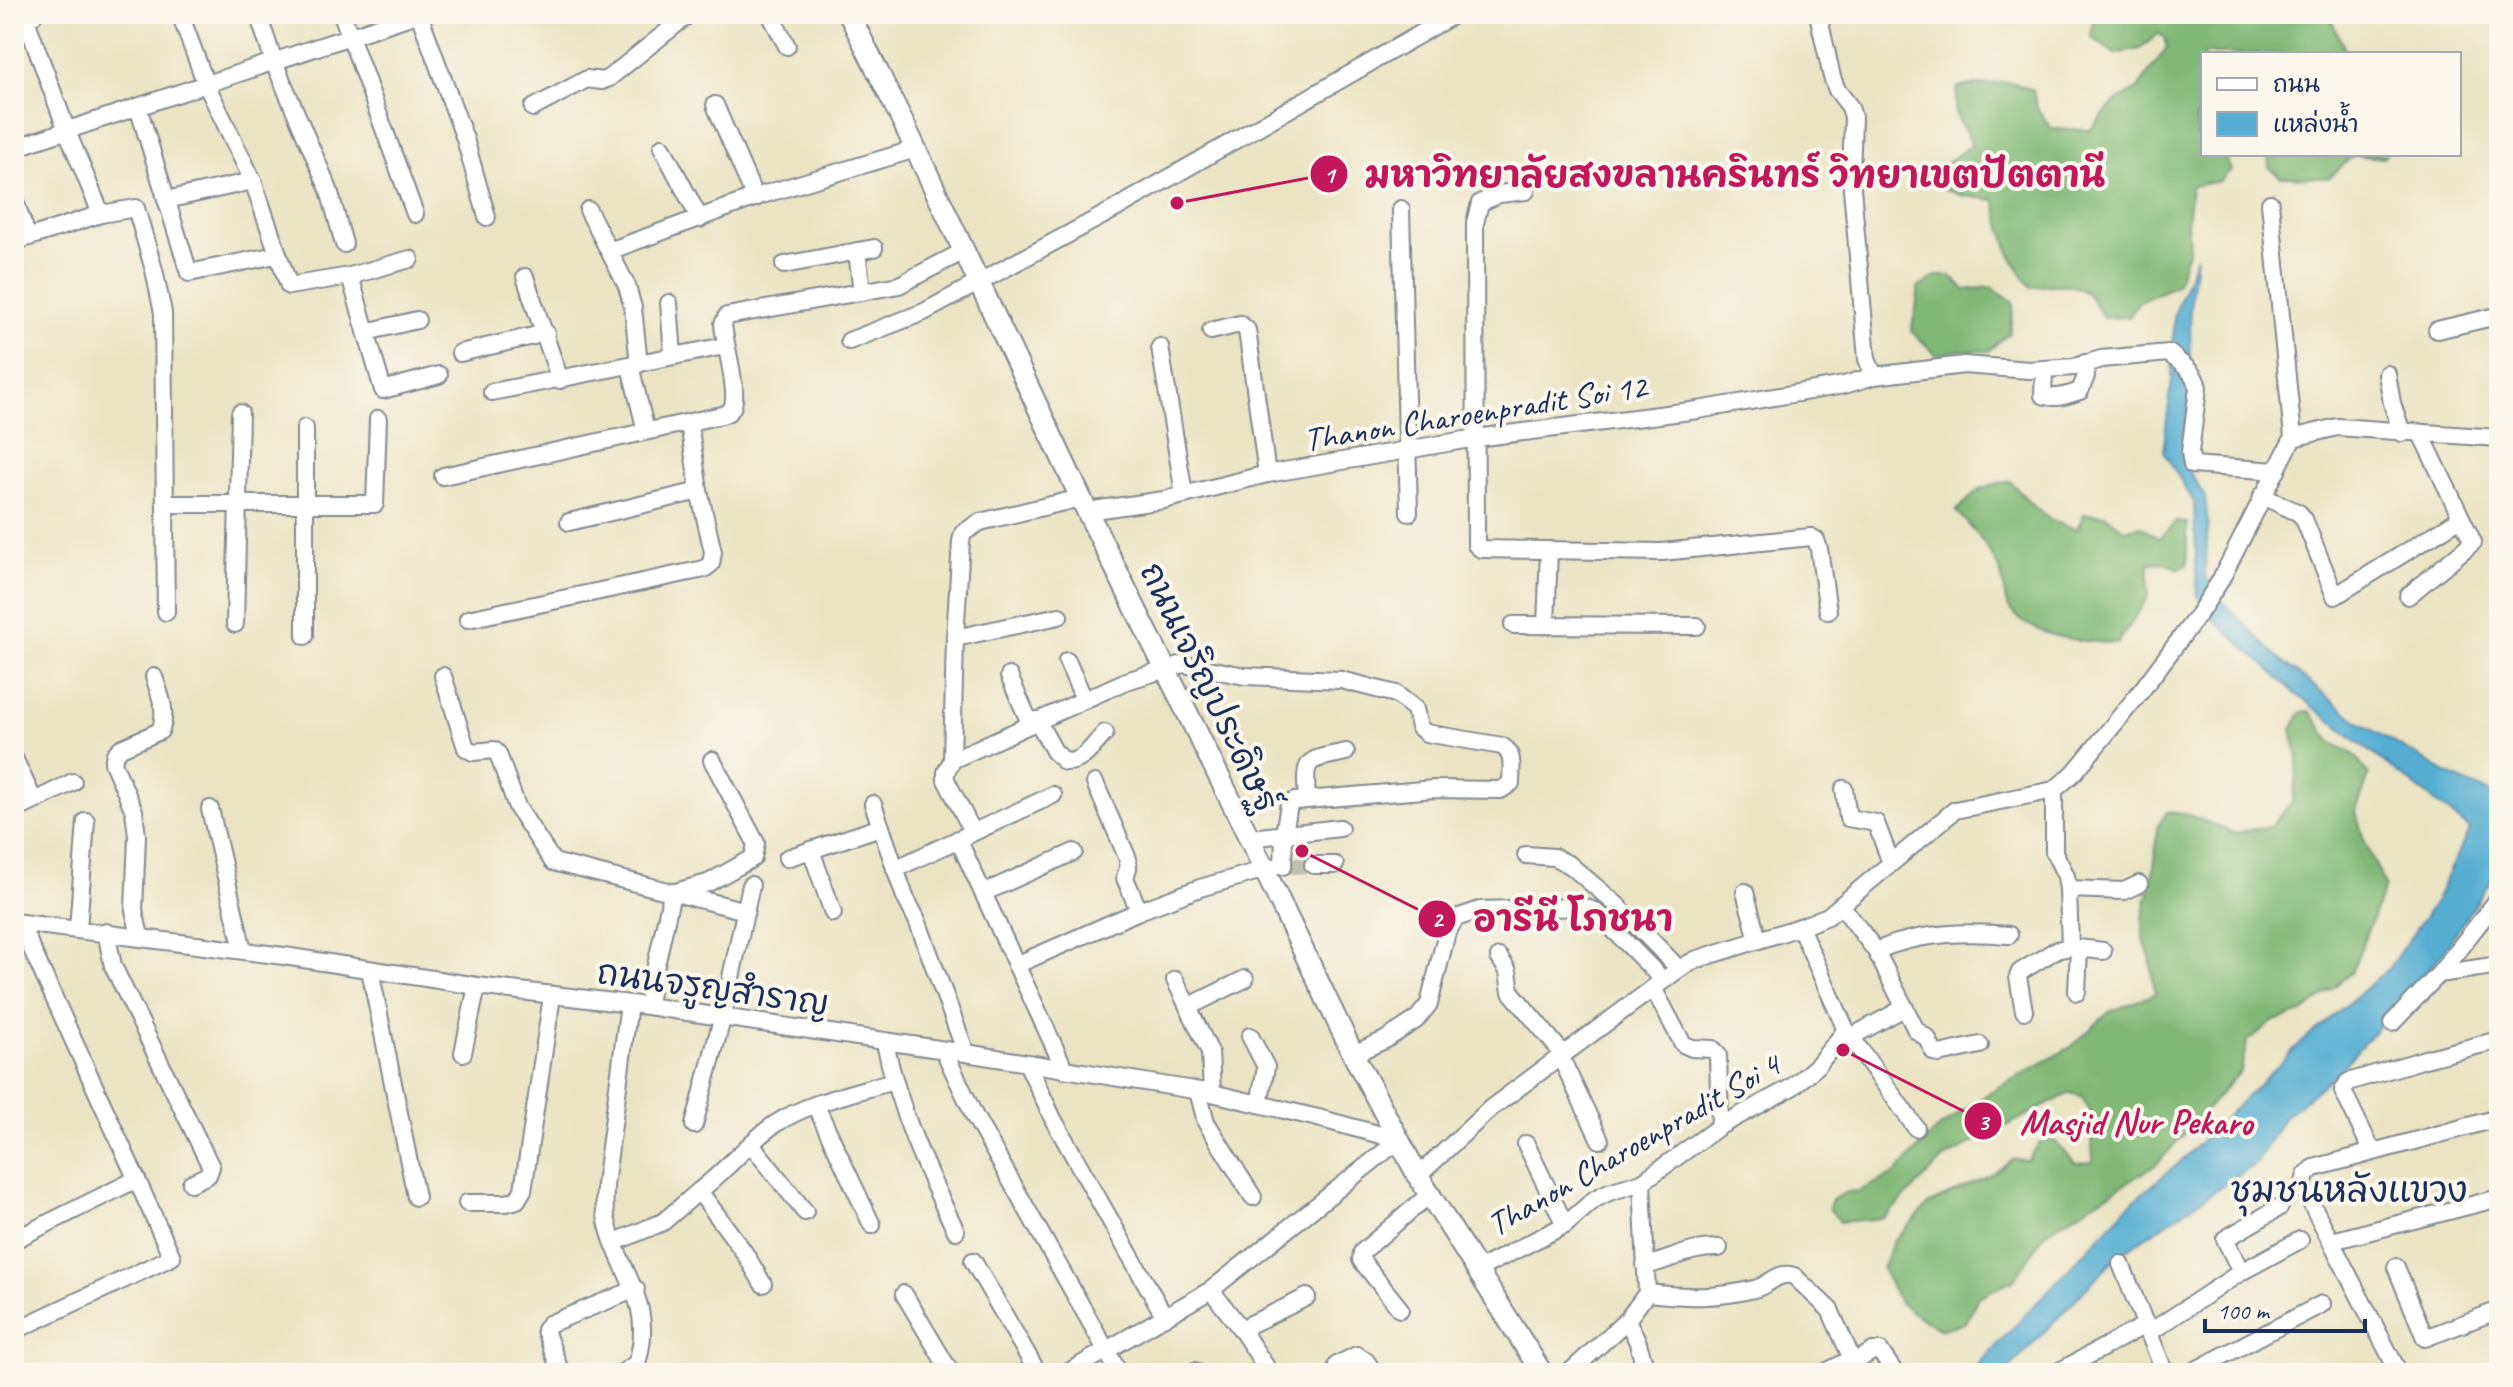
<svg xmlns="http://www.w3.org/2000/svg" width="2513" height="1387" viewBox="0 0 2513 1387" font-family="Caveat,'Playpen Sans Thai',sans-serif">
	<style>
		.forest { fill: #80b874; stroke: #4e7469; stroke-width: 2 }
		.water { fill: #55aed2; stroke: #386e98; stroke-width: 2 }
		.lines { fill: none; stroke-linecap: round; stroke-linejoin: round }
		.minor-tunnel { stroke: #c1c0b0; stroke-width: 16; stroke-dasharray: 16 8; stroke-linecap: butt }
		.minor-casing { stroke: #828a91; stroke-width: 20 }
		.major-casing { stroke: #828a91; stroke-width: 24 }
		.minor { stroke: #fff; stroke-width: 16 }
		.major { stroke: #fff; stroke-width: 20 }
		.labels { text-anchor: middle; stroke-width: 8; stroke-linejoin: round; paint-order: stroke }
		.street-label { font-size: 34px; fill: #1b2f5e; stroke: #fbf7ec }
		.neighbourhood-label { font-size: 36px; fill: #1b2f5e; stroke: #fbf7ec }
		.leader { fill: none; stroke: #c2185b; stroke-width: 3 }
		.callout-dot { fill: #c2185b; stroke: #fbf7ec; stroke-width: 3 }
		.mark-label { font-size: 24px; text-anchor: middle; font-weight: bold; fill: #fff }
		.callout-label { font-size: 36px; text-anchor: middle; font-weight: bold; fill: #c2185b; stroke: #fbf7ec; stroke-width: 8; stroke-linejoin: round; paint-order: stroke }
	</style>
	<rect width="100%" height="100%" fill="#fbf7ec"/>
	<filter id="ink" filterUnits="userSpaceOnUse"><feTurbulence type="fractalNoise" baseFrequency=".0125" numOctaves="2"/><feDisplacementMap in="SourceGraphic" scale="16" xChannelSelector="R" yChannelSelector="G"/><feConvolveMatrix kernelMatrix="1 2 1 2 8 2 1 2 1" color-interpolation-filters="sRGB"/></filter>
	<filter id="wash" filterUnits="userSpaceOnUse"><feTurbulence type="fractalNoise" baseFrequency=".006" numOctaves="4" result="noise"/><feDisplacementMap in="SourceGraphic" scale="32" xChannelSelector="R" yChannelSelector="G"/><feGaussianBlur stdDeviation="1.8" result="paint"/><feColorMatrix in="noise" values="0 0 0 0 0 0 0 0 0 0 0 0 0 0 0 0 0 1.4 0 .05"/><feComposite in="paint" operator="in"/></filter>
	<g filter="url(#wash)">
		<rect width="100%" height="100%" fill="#eae4c4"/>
		<g class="forest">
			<path d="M2094 14H2325L2332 21 2347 54H2203V112L2196 118 2198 135 2203 138V154H2224L2231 170 2220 181 2191 186 2187 223 2189 249 2176 285 2139 302 2129 317 2103 318C2086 280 2068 283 2031 287 2008 258 2003 235 1995 200L1964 196 1938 187V169L1972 144 1955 113 1958 87 2011 82 2033 90 2037 108 2051 128 2090 130 2113 104 2138 88 2167 47 2165 37 2158 34 2140 49 2115 54 2091 37Z"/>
			<polygon points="2268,154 2386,154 2382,158 2354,155 2328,178 2281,177 2269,167"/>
			<path d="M1937 276H1951L1965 290 1991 287 2014 303 2009 333 1988 351 1962 350 1936 355 1912 331C1913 315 1919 304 1918 288Z"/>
			<path d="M2010 481C2030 503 2046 523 2077 529L2084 514 2106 515 2125 530 2141 526 2159 539 2176 522 2187 523V564L2180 569 2161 562 2149 563 2148 597 2118 643C2082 642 2033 639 2009 608 2003 600 2005 587 2002 578 1994 552 1974 530 1956 511L1980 489Z"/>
			<path d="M2310 711 2331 742 2355 755 2369 776 2356 811 2363 837 2385 886 2351 973 2302 1013 2274 1021 2247 1041 2241 1071 2156 1165 2046 1232 2015 1279 1978 1297 1965 1323 1942 1329 1925 1321 1900 1303 1882 1269 1893 1242 1929 1204 1994 1174 2012 1159 2027 1160 2041 1141H2055L2076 1164 2093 1162C2094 1147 2087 1132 2092 1118L2082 1096 2070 1093 1946 1157 1884 1218 1840 1222 1829 1208 1832 1200 1847 1192 1859 1191 1895 1174 1936 1130 1993 1090 2071 1047 2109 1012 2155 994 2150 956 2143 939V918L2154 868 2157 827 2167 812 2189 815 2234 833 2271 826 2293 801 2298 758 2292 729 2302 712Z"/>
		</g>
		<polygon class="water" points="2196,256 2190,310 2191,390 2183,438 2186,465 2205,497 2208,524 2205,575 2219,598 2276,656 2359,722 2455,778 2499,796 2499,868 2439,958 2338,1072 2283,1118 2257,1163 2118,1255 2005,1373 1970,1373 2135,1199 2179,1163 2299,1045 2388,969 2435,902 2470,829 2295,693 2212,618 2197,594 2194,502 2163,451 2172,380 2174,316"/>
	</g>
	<g filter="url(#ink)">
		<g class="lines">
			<polyline class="minor-tunnel" points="1290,866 1313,865"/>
			<g class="minor-casing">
				<g id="minor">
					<polyline points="180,14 206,84 253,181 289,286 350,276 410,259"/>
					<polyline points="258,14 274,62 329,190 344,244"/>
					<polyline points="342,14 415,214"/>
					<polyline points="419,14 465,139 487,217"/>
					<polyline points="770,14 787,46"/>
					<path d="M1818 14 1832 77 1837 90 1850 107 1853 117 1851 177 1867 359 1874 376 1964 365 2029 370 2075 367 2101 359 2169 353C2181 364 2195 371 2198 388L2190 452 2192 465 2277 471"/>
					<polyline points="25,17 67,131 101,214"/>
					<polyline points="715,105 755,198"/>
					<polyline points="138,107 189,273 276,255"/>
					<polyline points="533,108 587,79 602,81 609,78 689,14"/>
					<polyline points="662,147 700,219"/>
					<polyline points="14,148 417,14"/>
					<polyline points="1526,191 1499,194 1480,203 1475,223 1476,545 1481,549 1662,552 1811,537 1816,540 1819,549 1828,611"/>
					<polyline points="14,199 25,229"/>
					<polyline points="166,200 253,181"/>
					<polyline points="2270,203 2293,438"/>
					<polyline points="1401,209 1409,513"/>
					<polyline points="588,210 627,286 633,308 639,364"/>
					<polyline points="14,242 101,214 136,208 154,270 163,313 166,612"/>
					<polyline points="609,251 762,195 916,149"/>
					<polyline points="857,251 862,292"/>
					<polyline points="784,265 874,248"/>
					<polyline points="350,276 383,390 439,375"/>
					<polyline points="525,277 560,380"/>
					<polyline points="14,302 14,304"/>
					<polyline points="669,303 673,356"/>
					<polyline points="2437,330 2497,316 2499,329"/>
					<polyline points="1211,331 1240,324 1247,330 1267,474"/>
					<polyline points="366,332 417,320"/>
					<polyline points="849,341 924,312 1115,209 1455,14"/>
					<polyline points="1160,347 1184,494"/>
					<polyline points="460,353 546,333"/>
					<polyline points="630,366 646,431"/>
					<path d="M2044 369 2043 395C2055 400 2068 395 2080 391L2086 376 2085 363"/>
					<polyline points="2387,374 2392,403 2402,433"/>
					<polyline points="492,392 725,346"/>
					<polyline points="305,428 305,636"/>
					<polyline points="2293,438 2337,427 2499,438"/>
					<path d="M443 476 722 415C727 413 730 412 732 408 740 393 724 343 723 324L727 316 899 285 964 251"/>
					<polyline points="2262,496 2299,513 2304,519 2335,596 2461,518"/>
					<polyline points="166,504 375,504 378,419"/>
					<polyline points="1087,511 1164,500 1267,474 1476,438 1698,410 1844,385 1874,376"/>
					<polyline points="569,522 699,491"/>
					<polyline points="2408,596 2473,542 2421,434"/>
					<polyline points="468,619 704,569 711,564 713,552 699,491 689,423"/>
					<polyline points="235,624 240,413"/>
					<polyline points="1513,625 1697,626"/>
					<polyline points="1546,625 1549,550"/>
					<polyline points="955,638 1059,616"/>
					<polyline points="1067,661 1084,699"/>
					<polyline points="443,676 466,748 473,752 494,750 498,754 517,807 553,862 746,911"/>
					<polyline points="1009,676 1030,723"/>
					<path d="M1037 720 1054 751 1065 762C1084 763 1093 745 1105 733"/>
					<polyline points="14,758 34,801"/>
					<polyline points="952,760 955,638 961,541 963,533 980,522 1081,498"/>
					<polyline points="1095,783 1128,859 1128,868 1125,878 1139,911"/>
					<polyline points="1844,789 1848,818 1876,823 1891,863"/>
					<polyline points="2054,790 2054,852 2066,876 2068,889 2070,947 2103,951"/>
					<path d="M1307 800C1304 757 1305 761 1346 752"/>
					<polyline points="873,804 905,897 917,920 966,1053"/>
					<polyline points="210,809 243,950"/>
					<polyline points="14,811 73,782"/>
					<path d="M973 832 946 780V772L952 760 1126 681 1183 664 1245 676 1341 680 1396 694 1415 709 1419 727 1426 733 1502 746C1515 754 1511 769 1511 783L1501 790 1434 789 1295 801 1289 804 1284 834 1283 866"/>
					<polyline points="1250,838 1340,828"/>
					<polyline points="958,839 1065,1070"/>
					<polyline points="811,850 833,913"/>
					<polyline points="1526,855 1554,857 1570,865 1617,905 1679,969"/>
					<polyline points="787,858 881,827"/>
					<polyline points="1313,865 1335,865"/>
					<polyline points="895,869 1053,795"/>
					<polyline points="2068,889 2124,891 2139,884"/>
					<polyline points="1745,892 1758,940"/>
					<polyline points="983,893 1074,852"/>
					<path d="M1841 905 1876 951C1916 933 1965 931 2009 935"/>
					<polyline points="14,922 284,956 477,986 647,1006 966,1053 1212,1093 1318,1118 1399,1140"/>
					<polyline points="1800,927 1846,1030 1916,1128"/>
					<polyline points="78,929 86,821"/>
					<polyline points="106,932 113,966 211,1167 208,1175 191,1183"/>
					<path d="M140 936 134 910 137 836 134 811 113 763 115 754 121 748 160 731C168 712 160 695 154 677"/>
					<polyline points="1876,951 1916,1030 1927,1038 1934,1052 1939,1054 1980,1045"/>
					<polyline points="1499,957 1508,971 1511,992 1563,1054"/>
					<polyline points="1016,965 1139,911 1200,888 1273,867"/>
					<polyline points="370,970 416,1197"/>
					<polyline points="2439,974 2499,965"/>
					<polyline points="1175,980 1210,1052 1212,1093"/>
					<polyline points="1653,988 1683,1044 1692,1048 1713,1049 1718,1055 1720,1126"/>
					<polyline points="2077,992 2079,949"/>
					<polyline points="647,1006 672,893 708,883 753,858 756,843 712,760"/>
					<polyline points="1188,1007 1245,979"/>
					<polyline points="2024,1011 2018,977 2020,972 2056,950 2070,947"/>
					<polyline points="2392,1023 2439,974 2499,898"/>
					<polyline points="1250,1036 1266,1067 1259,1104"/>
					<polyline points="1851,1037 1904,1008"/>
					<path d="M885 1043C899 1110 926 1170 956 1231"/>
					<polyline points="944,1051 975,1117 1119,1373"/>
					<polyline points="463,1053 477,986"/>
					<polyline points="1353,1054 1385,1040 1416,1020 1429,1004 1447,932 1456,918 1480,910 1583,907 1595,911 1663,980"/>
					<polyline points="1560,1056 1600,1140"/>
					<polyline points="1027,1063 1053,1119 1165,1317"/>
					<polyline points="1198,1091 1206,1122 1253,1197"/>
					<polyline points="816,1106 872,1225"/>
					<polyline points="694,1125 722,1019 751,885"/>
					<polyline points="751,1144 805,1212"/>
					<polyline points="1526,1144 1565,1225"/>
					<polyline points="2372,1151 2343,1091 2348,1082 2425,1059 2499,1040"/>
					<polyline points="1418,1176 1491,1108 1679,969 1695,960 1800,927 1828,916 1955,810 2054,790 2074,773 2138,695 2198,615 2220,581 2293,438"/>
					<polyline points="467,1203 506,1203 517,1200 523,1190 552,996"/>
					<polyline points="14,1240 137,1179"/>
					<polyline points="2332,1241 2499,1198"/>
					<polyline points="615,1242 663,1222 699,1191"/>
					<polyline points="973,1261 1038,1373"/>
					<polyline points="2121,1264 2165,1373"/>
					<path d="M1645 1266C1672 1260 1690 1247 1719 1248"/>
					<polyline points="2396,1267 2425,1338 2499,1310"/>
					<polyline points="1479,1269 1565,1225 1595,1199 1609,1192 1642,1182 1720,1126 1792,1087 1817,1066 1846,1030"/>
					<polyline points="2241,1272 2225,1239 2280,1207"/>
					<path d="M763 1284 744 1252 699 1191C726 1171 747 1143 775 1124 809 1102 854 1093 893 1081"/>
					<polyline points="1211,1290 1241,1329 1270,1373"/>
					<path d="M1647 1293C1687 1297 1714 1299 1754 1289 1769 1286 1778 1270 1794 1276L1830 1310 1852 1359 1858 1360 1873 1351H1880L1895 1373"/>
					<polyline points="904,1294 951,1373"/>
					<polyline points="1400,1309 1361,1260 1362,1252 1430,1194"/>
					<polyline points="1627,1320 1637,1340 1647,1373"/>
					<polyline points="1241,1329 1307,1297"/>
					<polyline points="14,1331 172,1257 20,923"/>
					<polyline points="2150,1332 2241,1272 2300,1240"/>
					<polyline points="1337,1365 1357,1355 1366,1361 1374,1373"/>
					<polyline points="1195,1371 1196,1373"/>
					<polyline points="561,1373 545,1330 549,1324 636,1289"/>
					<path d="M622 1373 637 1363C657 1297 613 1269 605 1210 604 1202 605 1193 605 1185L629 1004"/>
					<polyline points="1067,1373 1211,1290 1399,1140"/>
					<polyline points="1569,1373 1627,1320 1647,1293 1642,1182"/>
					<polyline points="1824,1373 1852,1359"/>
					<polyline points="2056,1373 2147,1324"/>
					<polyline points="2190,1373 2322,1304"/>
					<polyline points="2399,1373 2303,1187 2306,1175 2314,1168 2499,1118"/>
				</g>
			</g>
			<g class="major-casing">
				<g id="major">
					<polyline points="849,14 903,122 1087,511 1243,825 1353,1054 1418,1176 1542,1373"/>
					<polyline points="14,21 32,14"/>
				</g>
			</g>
			<use href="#minor" class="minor"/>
			<use href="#major" class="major"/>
		</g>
	</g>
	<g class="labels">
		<g class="street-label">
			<text transform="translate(1475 412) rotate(-9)" y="12">Thanon Charoenpradit Soi 12</text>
			<text transform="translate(1210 687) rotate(64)" y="12">ถนนเจริญประดิษฐ์</text>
			<text transform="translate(713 987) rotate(8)" y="12">ถนนจรูญสำราญ</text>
			<text transform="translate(1633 1144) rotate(-30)" y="12">Thanon Charoenpradit Soi 4</text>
		</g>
		<g class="neighbourhood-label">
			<text x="2349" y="1202">ชุมชนหลังแขวง</text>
		</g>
	</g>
	<path class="leader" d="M1177 203L1329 174M1302 851L1437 919M1843 1050L1983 1121"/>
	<g class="callout-dot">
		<circle cx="1177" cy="203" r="8"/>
		<circle cx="1302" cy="851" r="8"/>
		<circle cx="1843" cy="1050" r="8"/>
		<circle cx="1329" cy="174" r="20"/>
		<circle cx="1437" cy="919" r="20"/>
		<circle cx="1983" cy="1121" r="20"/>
	</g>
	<g class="mark-label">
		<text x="1329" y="183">1</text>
		<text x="1437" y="927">2</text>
		<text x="1983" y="1130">3</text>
	</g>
	<g class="callout-label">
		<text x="1735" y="187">มหาวิทยาลัยสงขลานครินทร์ วิทยาเขตปัตตานี</text>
		<text x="1573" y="931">อารีนี โภชนา</text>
		<text x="2136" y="1134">Masjid Nur Pekaro</text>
	</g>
	<rect width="2513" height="1387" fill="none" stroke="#fbf7ec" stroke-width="48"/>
	<rect x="2201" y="52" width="260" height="104" fill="#fbf7ec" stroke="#a1a7b3" stroke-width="2"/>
	<rect x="2217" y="78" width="40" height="12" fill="#ffffff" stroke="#a1a7b3" stroke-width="2"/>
	<text x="2273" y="92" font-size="24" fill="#1b2f5e">ถนน</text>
	<rect x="2217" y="112" width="40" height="24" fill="#55aed2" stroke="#a1a7b3" stroke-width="2"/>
	<text x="2273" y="132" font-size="24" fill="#1b2f5e">แหล่งน้ำ</text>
	<path d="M2205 1319v12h160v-12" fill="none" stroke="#1b2f5e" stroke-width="4"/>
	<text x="2217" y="1319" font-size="24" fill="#1b2f5e" stroke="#fbf7ec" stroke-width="6" paint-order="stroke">100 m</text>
</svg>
